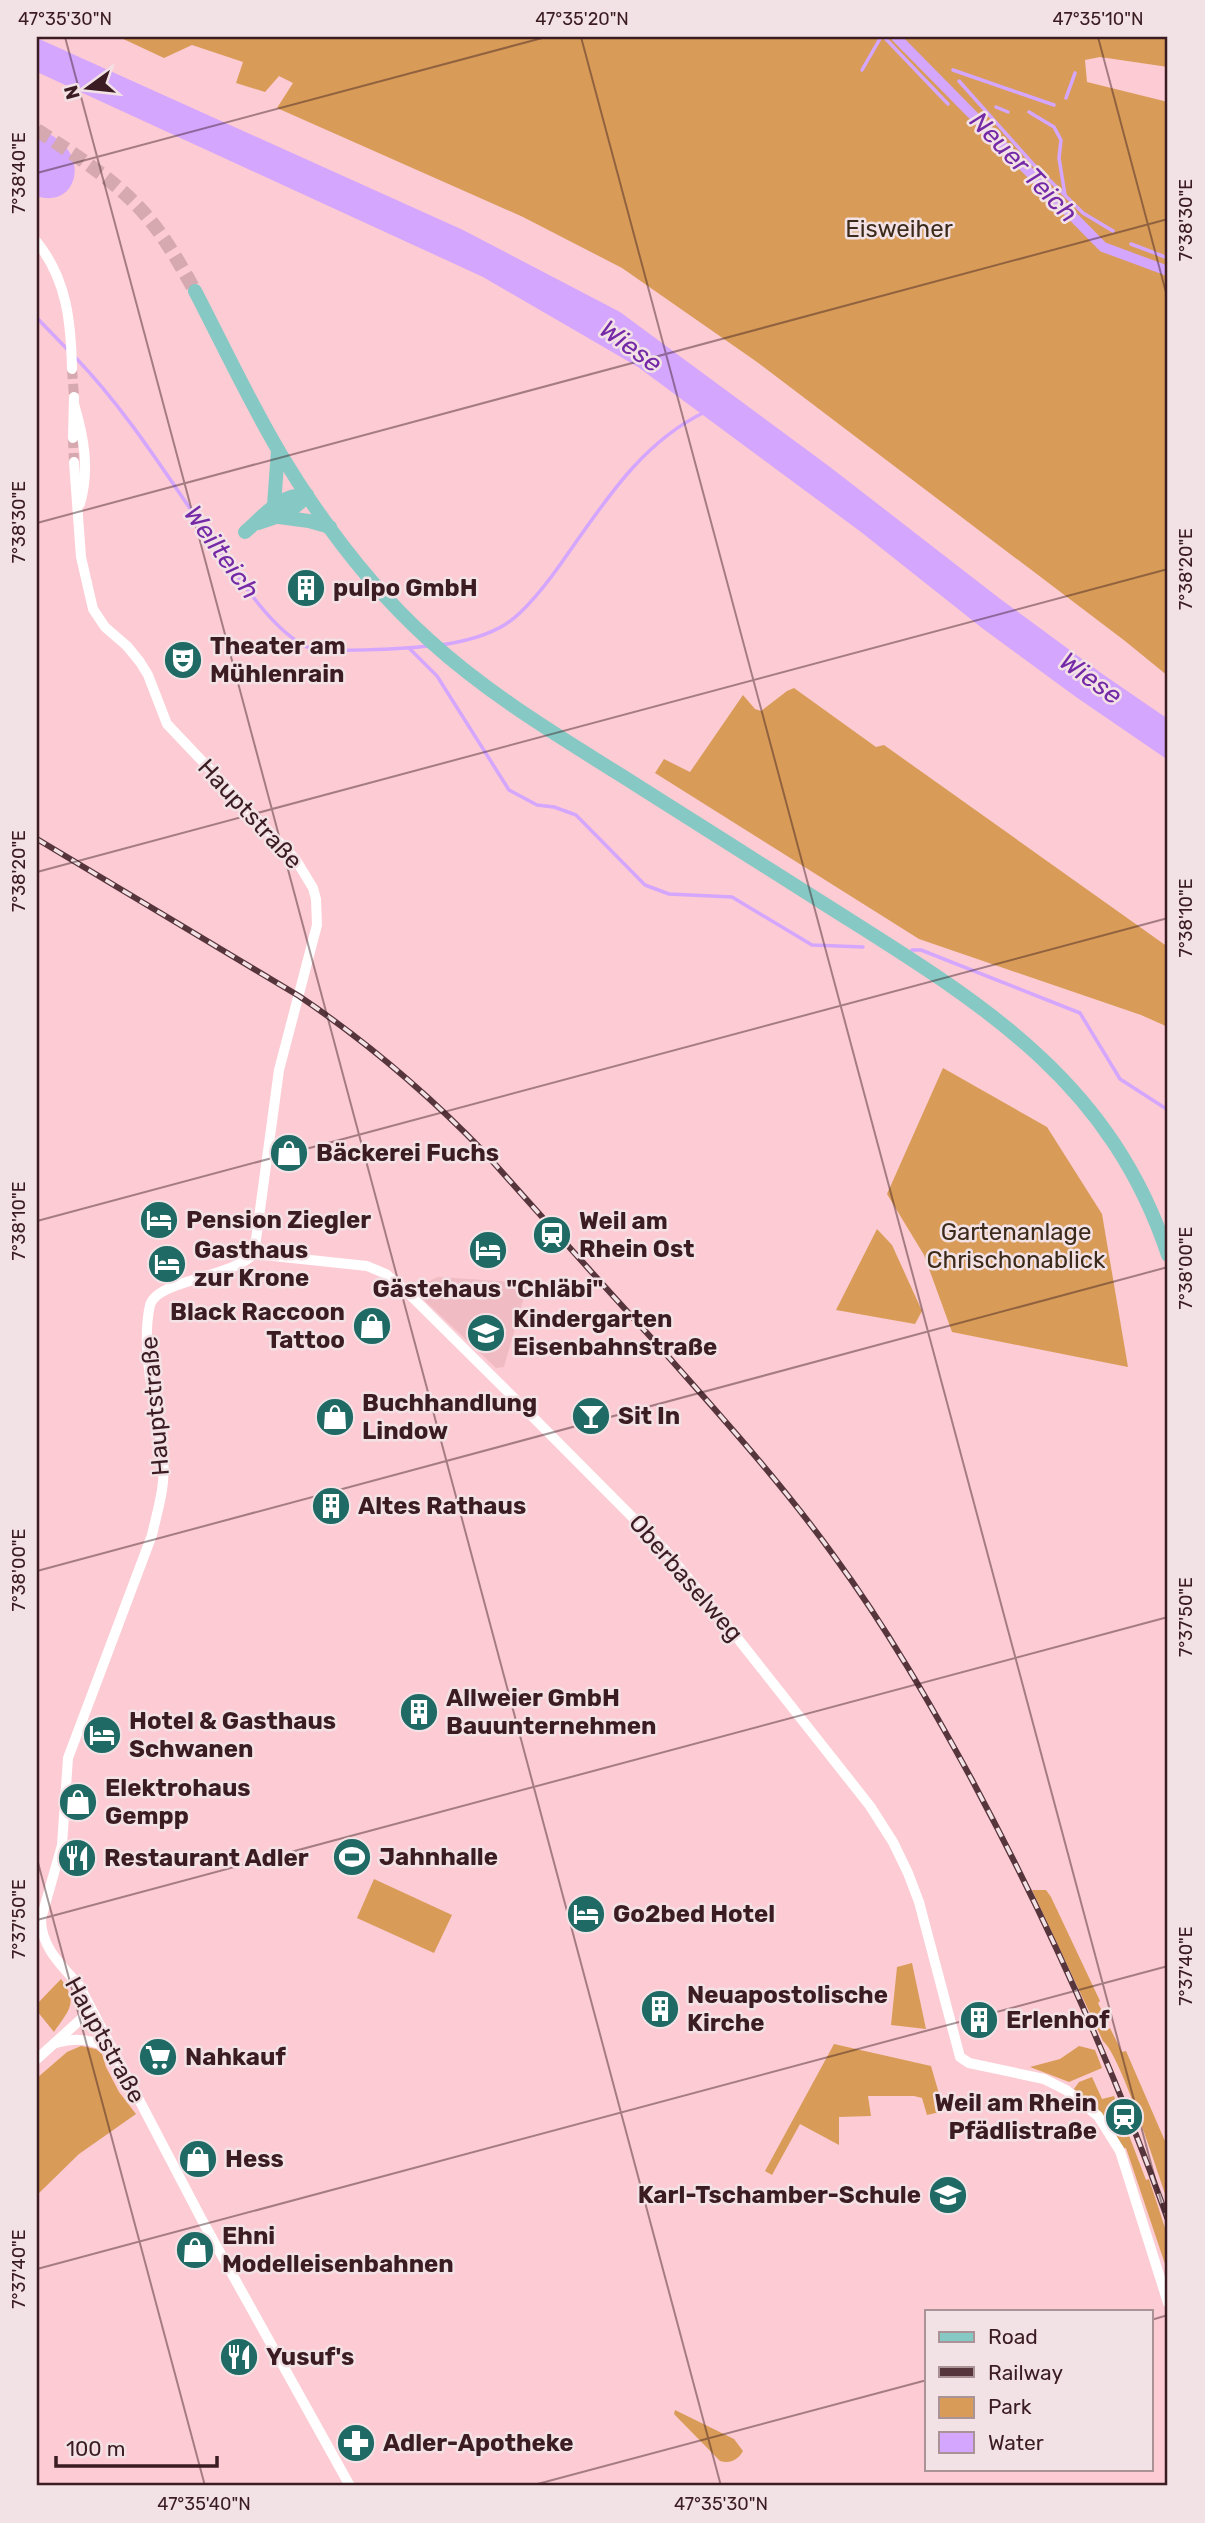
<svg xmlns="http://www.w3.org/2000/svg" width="1205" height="2523" viewBox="0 0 1205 2523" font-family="Rubik,sans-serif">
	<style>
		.built { fill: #f0bbc3 }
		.green { fill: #d99c58 }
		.water { fill: #d4a6fd }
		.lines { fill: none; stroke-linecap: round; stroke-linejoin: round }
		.stream { stroke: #d4a6fd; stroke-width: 3.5 }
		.canal { stroke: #d4a6fd; stroke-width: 10 }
		.minor-tunnel { stroke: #d6a8b0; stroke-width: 10; stroke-dasharray: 10 5; stroke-linecap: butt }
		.major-tunnel { stroke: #d6a8b0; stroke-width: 14; stroke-dasharray: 14 7; stroke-linecap: butt }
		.minor { stroke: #fff; stroke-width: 10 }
		.major { stroke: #86c9c4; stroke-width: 14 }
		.rail-casing { stroke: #56353c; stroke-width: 6 }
		.rail { stroke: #f3e2e5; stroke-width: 3.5; stroke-dasharray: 10; stroke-linecap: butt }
		.ticks { fill: none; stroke: #3a1c22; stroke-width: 2; stroke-opacity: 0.45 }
		.labels { text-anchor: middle; stroke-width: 5; stroke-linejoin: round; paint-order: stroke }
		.park-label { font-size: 24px; fill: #3c2b1a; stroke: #f3e2e5 }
		.poi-label { font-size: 24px; font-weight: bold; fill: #3a1c22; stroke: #f3e2e5; text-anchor: start }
		.street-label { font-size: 24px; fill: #3a1c22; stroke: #f3e2e5 }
		.water-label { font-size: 26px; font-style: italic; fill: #7429a6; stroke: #f3e2e5 }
		.neatline { fill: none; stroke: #3a1c22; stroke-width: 2.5 }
		.ticks-label { font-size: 18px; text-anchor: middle; fill: #3a1c22 }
	</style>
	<rect width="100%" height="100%" fill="#fdcbd3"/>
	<polygon class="built" points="438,1277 528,1283 504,1367 496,1368 422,1298 418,1292 423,1284"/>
	<g class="green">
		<polygon points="119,37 1168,37 1168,67 1100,57 1085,60 1087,82 1168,102 1168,676 1125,641 757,362 622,268 523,217 277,108 293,83 279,76 265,92 236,83 243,62 192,45 164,58"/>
		<polygon points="794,688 876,747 884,745 1168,947 1168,1027 1141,1015 919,939 655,773 664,759 690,772 743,695 755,709 761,711 787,691"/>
		<polygon points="943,1068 1047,1127 1102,1214 1128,1367 952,1332 924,1255 887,1194"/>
		<polygon points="877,1229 892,1245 922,1311 915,1324 836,1310"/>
		<polygon points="374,1879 452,1915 434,1953 357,1918"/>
		<path d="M1032 1890H1046L1051 1897 1100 2001 1098 2003 1105 2017 1099 2021 1103 2029 1106 2031 1110 2028 1122 2052 1126 2051 1168 2148V2202C1158 2174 1121 2056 1103 2041Z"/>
		<polygon points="912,1963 926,2029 891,2025 897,1967"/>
		<path d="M61 1979C79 2003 69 2010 54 2032L37 2011V2004Z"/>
		<polygon points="834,2044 931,2066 944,2111 927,2115 922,2098 914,2096 868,2096 871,2116 839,2117 839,2145 800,2124 772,2175 765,2171"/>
		<polygon points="81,2046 96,2049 102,2054 106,2067 119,2092 136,2114 79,2154 37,2195 37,2078 67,2052"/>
		<polygon points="1079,2046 1095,2050 1102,2068 1069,2082 1030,2067 1060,2059"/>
		<polygon points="1092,2077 1102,2099 1114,2096 1146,2180 1149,2179 1168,2237 1168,2273 1126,2148 1122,2149 1103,2115 1074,2089 1079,2082"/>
		<path d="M675 2410 734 2439 743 2451C738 2460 730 2464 720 2461L674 2414Z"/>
	</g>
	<g class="water">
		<polygon points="37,38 463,230 620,312 830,467 999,598 1101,673 1168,719 1168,760 1076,697 982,628 861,532 638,367 483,277 37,72"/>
		<path d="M37 128C49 133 60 139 68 150 85 174 68 207 37 196Z"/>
	</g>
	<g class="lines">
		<g class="stream">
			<polyline points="884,37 948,104"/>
			<polyline points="862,70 881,37"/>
			<polyline points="953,70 1054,105"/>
			<polyline points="959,81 1033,164 1083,213 1113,231"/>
			<polyline points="1066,98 1075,73"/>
			<polyline points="996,107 1008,112"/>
			<polyline points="1029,112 1054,127 1061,140 1059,158 1065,195"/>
			<polyline points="1131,244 1168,258"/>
			<polyline points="37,318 67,349"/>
			<path d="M75 357C130 414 172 484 218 549 241 580 272 630 307 647 319 654 411 648 429 646"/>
			<path d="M440 645C462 642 487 636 506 624 529 609 554 574 569 552 607 498 644 441 705 412"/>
			<polyline points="410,649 437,676 509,790 537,805 554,807 576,815 645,885 669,894 732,897 812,945 863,947"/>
			<polyline points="912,950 921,950 1080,1013 1120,1079 1168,1110"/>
		</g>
		<polyline class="canal" points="896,37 1103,247 1168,271"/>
		<g class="minor-tunnel">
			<polyline points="72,369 74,397"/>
			<polyline points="73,438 74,462"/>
		</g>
		<path class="major-tunnel" d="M37 130C75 155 114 179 144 213 165 237 180 264 195 291"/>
		<g class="minor">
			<path d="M37 242C67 280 71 322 72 369"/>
			<path d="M74 404C84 438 90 469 80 504"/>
			<polyline points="73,438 74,397"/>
			<path d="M74 462 81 557 93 609 105 627 127 646 140 662 148 675 167 724 296 860 313 888 316 899 317 925 279 1070 254 1254C230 1278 157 1280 150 1305 139 1356 159 1410 163 1461 166 1485 157 1512 152 1535L68 1758 62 1845 41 1919C41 1947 61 1965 79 1985L202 2220 350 2486"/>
			<polyline points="254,1254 367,1266 386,1274 404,1289 503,1387 665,1550 735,1635 870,1806 893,1842 908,1873 919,1902 960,2057 969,2063 1044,2079 1066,2090 1098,2116 1120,2151 1168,2303"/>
			<path d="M56 2043C76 2037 93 2039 111 2050"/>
			<polyline points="37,2059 91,2010"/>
		</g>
		<g class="major">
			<path d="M195 291C223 345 249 401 280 453 321 521 370 587 429 640 486 692 553 733 619 774 694 822 770 869 845 917 989 1008 1111 1084 1168 1255"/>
			<polyline points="274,505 278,451"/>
			<polyline points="279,517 309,521 330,527"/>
			<path d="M258 523C278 517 294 512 307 495"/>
			<path d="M245 532C265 515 279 494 307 495"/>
		</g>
		<g class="rail-casing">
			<path id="rail" d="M37 839 299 996C367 1042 428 1094 485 1153 542 1217 599 1281 657 1344 718 1413 780 1481 834 1556 886 1627 930 1703 972 1780 1048 1922 1114 2069 1168 2220"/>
		</g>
		<use href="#rail" class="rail"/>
	</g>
	<path class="ticks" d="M65 37 721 2486M581 37 1168 2227M1098 37 1168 300M37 173 546 37M37 523 1168 219M37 872 1168 569M37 1221 1168 918M37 1571 1168 1267M37 1859 205 2486M37 1920 1168 1617M37 2269 1168 1966M1151 2320 1168 2315M530 2486 927 2380"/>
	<defs>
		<g id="building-disc" transform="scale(2.0125)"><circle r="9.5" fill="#206a65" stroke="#f3e2e5"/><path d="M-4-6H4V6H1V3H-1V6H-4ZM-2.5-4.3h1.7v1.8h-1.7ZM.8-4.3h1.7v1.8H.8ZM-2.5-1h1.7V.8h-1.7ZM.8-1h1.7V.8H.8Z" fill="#fff"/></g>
		<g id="theatre-disc" transform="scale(2.0125)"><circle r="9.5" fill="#206a65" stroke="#f3e2e5"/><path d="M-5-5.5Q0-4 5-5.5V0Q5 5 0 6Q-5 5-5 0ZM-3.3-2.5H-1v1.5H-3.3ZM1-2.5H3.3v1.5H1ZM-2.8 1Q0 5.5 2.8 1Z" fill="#fff"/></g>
		<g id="shop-disc" transform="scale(2.0125)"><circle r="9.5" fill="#206a65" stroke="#f3e2e5"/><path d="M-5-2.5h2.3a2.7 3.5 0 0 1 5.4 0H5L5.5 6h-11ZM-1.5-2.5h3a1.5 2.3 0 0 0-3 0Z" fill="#fff"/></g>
		<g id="hotel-disc" transform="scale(2.0125)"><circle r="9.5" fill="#206a65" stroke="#f3e2e5"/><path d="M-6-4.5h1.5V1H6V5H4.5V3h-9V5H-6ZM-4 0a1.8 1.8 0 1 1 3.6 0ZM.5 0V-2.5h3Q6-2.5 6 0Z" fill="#fff"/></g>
		<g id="station-disc" transform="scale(2.0125)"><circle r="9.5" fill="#206a65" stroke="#f3e2e5"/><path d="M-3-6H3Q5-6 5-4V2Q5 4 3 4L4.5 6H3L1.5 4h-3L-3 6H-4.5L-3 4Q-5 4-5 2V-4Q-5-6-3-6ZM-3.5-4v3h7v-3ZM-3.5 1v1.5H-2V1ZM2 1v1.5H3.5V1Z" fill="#fff"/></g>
		<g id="school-disc" transform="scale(2.0125)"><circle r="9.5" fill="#206a65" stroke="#f3e2e5"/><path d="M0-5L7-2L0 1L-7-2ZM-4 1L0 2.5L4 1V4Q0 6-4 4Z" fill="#fff"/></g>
		<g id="bar-disc" transform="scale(2.0125)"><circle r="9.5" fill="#206a65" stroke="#f3e2e5"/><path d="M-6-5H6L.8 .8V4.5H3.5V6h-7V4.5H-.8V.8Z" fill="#fff"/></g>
		<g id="stadium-disc" transform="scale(2.0125)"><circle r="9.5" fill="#206a65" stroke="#f3e2e5"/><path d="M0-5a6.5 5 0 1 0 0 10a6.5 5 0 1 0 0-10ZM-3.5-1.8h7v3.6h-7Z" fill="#fff"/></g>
		<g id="restaurant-disc" transform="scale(2.0125)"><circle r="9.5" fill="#206a65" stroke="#f3e2e5"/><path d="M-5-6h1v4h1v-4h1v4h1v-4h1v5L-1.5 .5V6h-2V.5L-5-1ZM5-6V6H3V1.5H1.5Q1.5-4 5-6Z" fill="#fff"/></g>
		<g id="supermarket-disc" transform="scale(2.0125)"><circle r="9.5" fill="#206a65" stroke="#f3e2e5"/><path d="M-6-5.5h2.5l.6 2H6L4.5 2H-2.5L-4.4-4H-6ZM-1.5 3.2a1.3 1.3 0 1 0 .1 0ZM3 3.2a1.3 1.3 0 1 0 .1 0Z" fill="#fff"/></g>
		<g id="pharmacy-disc" transform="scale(2.0125)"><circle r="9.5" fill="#206a65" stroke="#f3e2e5"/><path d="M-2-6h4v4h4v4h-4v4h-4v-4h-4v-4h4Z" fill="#fff"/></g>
	</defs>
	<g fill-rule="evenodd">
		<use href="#building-disc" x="306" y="588"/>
		<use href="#theatre-disc" x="183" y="660"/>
		<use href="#shop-disc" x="289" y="1153"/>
		<use href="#hotel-disc" x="159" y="1220"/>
		<use href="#station-disc" x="552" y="1235"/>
		<use href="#hotel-disc" x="488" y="1250"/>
		<use href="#hotel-disc" x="167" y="1264"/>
		<use href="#shop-disc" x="372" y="1326"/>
		<use href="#school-disc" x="486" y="1333"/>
		<use href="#bar-disc" x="591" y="1416"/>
		<use href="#shop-disc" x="335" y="1417"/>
		<use href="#building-disc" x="331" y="1506"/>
		<use href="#building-disc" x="419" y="1712"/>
		<use href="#hotel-disc" x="102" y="1735"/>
		<use href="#shop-disc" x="78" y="1802"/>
		<use href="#stadium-disc" x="352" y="1857"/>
		<use href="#restaurant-disc" x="77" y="1858"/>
		<use href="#hotel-disc" x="586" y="1914"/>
		<use href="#building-disc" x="660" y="2009"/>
		<use href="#building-disc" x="979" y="2020"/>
		<use href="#supermarket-disc" x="158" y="2057"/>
		<use href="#station-disc" x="1124" y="2117"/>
		<use href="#shop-disc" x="198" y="2159"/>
		<use href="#school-disc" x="948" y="2195"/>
		<use href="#shop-disc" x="195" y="2250"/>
		<use href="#restaurant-disc" x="239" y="2357"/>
		<use href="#pharmacy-disc" x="356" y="2443"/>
	</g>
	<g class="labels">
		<g class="park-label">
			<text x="899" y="237">Eisweiher</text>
			<text x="1016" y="1240">Gartenanlage<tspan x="1016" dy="28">Chrischonablick</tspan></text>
		</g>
		<g class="poi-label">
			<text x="333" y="596">pulpo GmbH</text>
			<text x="210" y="654">Theater am<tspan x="210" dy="28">Mühlenrain</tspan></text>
			<text x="316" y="1161">Bäckerei Fuchs</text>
			<text x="186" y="1228">Pension Ziegler</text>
			<text x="579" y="1229">Weil am<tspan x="579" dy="28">Rhein Ost</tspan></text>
			<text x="194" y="1258">Gasthaus<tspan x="194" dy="28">zur Krone</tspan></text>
			<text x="488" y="1297" text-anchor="middle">Gästehaus "Chläbi"</text>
			<text x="345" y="1320" text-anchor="end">Black Raccoon<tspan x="345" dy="28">Tattoo</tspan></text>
			<text x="513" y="1327">Kindergarten<tspan x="513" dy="28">Eisenbahnstraße</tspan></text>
			<text x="362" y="1411">Buchhandlung<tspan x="362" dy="28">Lindow</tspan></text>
			<text x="618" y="1424">Sit In</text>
			<text x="358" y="1514">Altes Rathaus</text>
			<text x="446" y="1706">Allweier GmbH<tspan x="446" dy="28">Bauunternehmen</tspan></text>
			<text x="129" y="1729">Hotel &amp; Gasthaus<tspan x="129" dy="28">Schwanen</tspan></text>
			<text x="105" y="1796">Elektrohaus<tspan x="105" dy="28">Gempp</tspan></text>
			<text x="379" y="1865">Jahnhalle</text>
			<text x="104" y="1866">Restaurant Adler</text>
			<text x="613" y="1922">Go2bed Hotel</text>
			<text x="687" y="2003">Neuapostolische<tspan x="687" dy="28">Kirche</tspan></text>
			<text x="1006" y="2028">Erlenhof</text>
			<text x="185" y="2065">Nahkauf</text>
			<text x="1097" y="2111" text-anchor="end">Weil am Rhein<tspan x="1097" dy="28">Pfädlistraße</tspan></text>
			<text x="225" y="2167">Hess</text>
			<text x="921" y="2203" text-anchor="end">Karl-Tschamber-Schule</text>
			<text x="222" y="2244">Ehni<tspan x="222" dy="28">Modelleisenbahnen</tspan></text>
			<text x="266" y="2365">Yusuf's</text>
			<text x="383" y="2451">Adler-Apotheke</text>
		</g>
		<g class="street-label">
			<text transform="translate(250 814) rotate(47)" y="8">Hauptstraße</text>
			<text transform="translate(155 1406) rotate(-95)" y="8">Hauptstraße</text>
			<text transform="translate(686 1578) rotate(49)" y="8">Oberbaselweg</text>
			<text transform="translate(105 2040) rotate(61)" y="8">Hauptstraße</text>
		</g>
		<g class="water-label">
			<text transform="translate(1024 167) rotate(46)" y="9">Neuer Teich</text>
			<text transform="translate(631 346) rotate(36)" y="9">Wiese</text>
			<text transform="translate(222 552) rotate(54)" y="9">Weilteich</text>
			<text transform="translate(1091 678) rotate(36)" y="9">Wiese</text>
		</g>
	</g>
	<rect width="1205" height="2523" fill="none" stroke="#f3e2e5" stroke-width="77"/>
	<rect x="925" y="2310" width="228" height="161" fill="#f3e2e5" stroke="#a99397" stroke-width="2"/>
	<rect x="939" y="2332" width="35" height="10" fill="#86c9c4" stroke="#a99397" stroke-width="2"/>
	<text x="988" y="2344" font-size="21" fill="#3a1c22">Road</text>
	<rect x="939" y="2367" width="35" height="10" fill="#56353c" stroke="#a99397" stroke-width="2"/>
	<text x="988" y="2380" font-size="21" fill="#3a1c22">Railway</text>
	<rect x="939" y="2397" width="35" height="21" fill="#d99c58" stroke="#a99397" stroke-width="2"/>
	<text x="988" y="2414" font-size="21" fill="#3a1c22">Park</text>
	<rect x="939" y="2432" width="35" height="21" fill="#d4a6fd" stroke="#a99397" stroke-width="2"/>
	<text x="988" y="2450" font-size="21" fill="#3a1c22">Water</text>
	<g transform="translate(88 88) rotate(255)" stroke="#f3e2e5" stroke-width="5" paint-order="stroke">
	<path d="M0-5L12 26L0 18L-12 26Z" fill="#3a1c22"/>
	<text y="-10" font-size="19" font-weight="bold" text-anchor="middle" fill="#3a1c22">N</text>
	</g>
	<path d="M56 2456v10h161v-10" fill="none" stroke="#3a1c22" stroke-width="3.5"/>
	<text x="66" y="2456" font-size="21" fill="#3a1c22" stroke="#f3e2e5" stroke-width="5" paint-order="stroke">100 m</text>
	<rect x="38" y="38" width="1128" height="2446" class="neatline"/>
	<g class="ticks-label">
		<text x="65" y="25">47°35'30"N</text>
		<text x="582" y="25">47°35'20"N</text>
		<text x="1098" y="25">47°35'10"N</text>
		<text transform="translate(19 173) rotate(-90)" y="6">7°38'40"E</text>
		<text transform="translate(1186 220) rotate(-90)" y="6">7°38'30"E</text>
		<text transform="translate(19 522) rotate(-90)" y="6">7°38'30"E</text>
		<text transform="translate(1186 569) rotate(-90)" y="6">7°38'20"E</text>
		<text transform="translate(19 871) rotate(-90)" y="6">7°38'20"E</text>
		<text transform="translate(1186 918) rotate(-90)" y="6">7°38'10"E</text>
		<text transform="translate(19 1221) rotate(-90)" y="6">7°38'10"E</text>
		<text transform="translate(1186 1268) rotate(-90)" y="6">7°38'00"E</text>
		<text transform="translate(19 1570) rotate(-90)" y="6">7°38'00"E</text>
		<text transform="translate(1186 1617) rotate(-90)" y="6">7°37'50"E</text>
		<text transform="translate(19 1919) rotate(-90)" y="6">7°37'50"E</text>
		<text transform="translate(1186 1966) rotate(-90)" y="6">7°37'40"E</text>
		<text transform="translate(19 2269) rotate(-90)" y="6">7°37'40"E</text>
		<text x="204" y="2510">47°35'40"N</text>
		<text x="721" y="2510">47°35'30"N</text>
	</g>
</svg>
